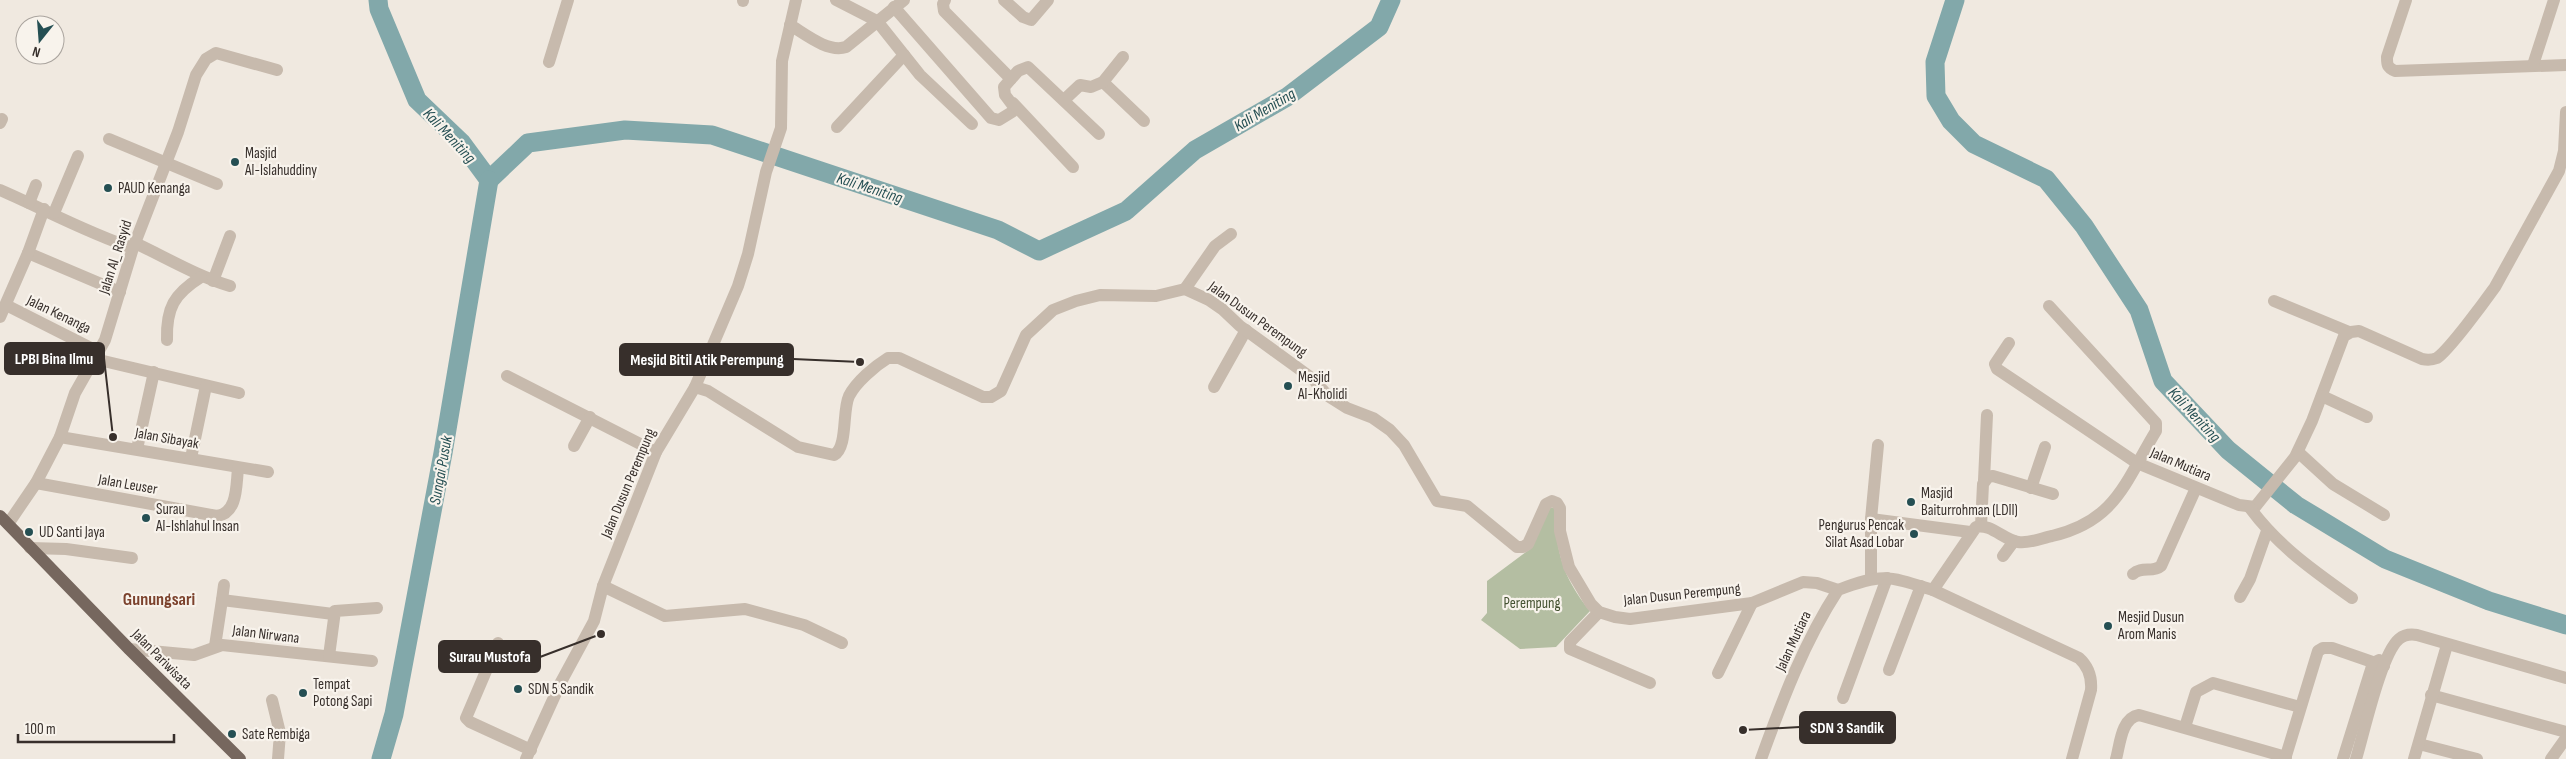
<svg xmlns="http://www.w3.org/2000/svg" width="2566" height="759" viewBox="0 0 2566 759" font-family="'Sofia Sans Condensed',sans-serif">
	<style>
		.green { fill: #b4bea2 }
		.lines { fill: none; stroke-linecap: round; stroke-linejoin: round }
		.river { stroke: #82a8aa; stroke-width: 19 }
		.minor { stroke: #c7baad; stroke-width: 12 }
		.major { stroke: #76675e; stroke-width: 12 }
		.poi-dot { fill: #254f53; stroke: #f8f3ec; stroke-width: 2 }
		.labels { text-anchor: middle; stroke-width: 4.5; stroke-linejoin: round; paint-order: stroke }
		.poi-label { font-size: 15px; fill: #372f2b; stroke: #f8f3ec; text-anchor: start }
		.street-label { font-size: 15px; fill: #372f2b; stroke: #f8f3ec }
		.park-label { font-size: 15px; fill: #455232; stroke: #f8f3ec }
		.water-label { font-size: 16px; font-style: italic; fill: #254f53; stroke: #f8f3ec }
		.quarter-label { font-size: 18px; font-weight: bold; fill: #7c422d; stroke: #f8f3ec }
		.leader { fill: none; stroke: #372f2b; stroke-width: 2 }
		.callout-dot { fill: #372f2b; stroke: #f8f3ec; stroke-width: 2 }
		.callout { fill: #372f2b; stroke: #372f2b; stroke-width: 2 }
		.callout-label { font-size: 16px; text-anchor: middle; font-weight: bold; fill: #fff }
	</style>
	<rect width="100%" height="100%" fill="#f0e9e0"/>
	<path class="green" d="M1554 507C1557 552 1561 575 1590 611L1556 647 1520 649 1481 620 1487 613V581L1530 549 1547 509Z"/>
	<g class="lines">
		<g class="river">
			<polyline points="378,0 379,9 417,100 461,142 489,180 528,143 625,130 712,135 998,230 1039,251 1126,211 1195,150 1287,97 1379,27 1391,0"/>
			<polyline points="1955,0 1935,62 1936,96 1951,121 1974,144 2046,179 2084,226 2139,310 2163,381 2228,450 2296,505 2385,559 2489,601 2566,625"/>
			<polyline points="381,759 394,714 443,453 489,180"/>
		</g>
		<g class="minor">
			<polyline points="836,0 877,21 920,75 972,124"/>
			<polyline points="945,0 943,4 944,11 1011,79"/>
			<polyline points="1004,0 1023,17 1031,20 1048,0"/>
			<path d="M2406 0 2387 57C2387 65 2387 67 2395 71L2566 65"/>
			<polyline points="743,1 743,0"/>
			<polyline points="894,7 991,118 999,120 1012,112 1014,107 1005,95 1004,87 1018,71 1028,67 1099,134"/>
			<path d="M790 25C805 34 828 53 846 47L904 0"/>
			<polyline points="549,62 568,0"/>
			<polyline points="2533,65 2554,0"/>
			<polyline points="1103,82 1144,121"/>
			<polyline points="1064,100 1080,85 1091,87 1103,82 1123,57"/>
			<polyline points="1013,103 1073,167"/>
			<polyline points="0,123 2,119"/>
			<polyline points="837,127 904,55"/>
			<polyline points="109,139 217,184"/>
			<path d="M0 190C44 209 87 233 133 248"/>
			<polyline points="29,203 36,185"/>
			<polyline points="54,213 78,156"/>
			<path d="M135 243C167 258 197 276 230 286"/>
			<polyline points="28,253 120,292"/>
			<polyline points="213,281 230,236"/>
			<polyline points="1185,289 1215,246 1231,234"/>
			<polyline points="2274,301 2349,332"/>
			<polyline points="6,305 99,352"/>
			<polyline points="0,317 28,253 44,209"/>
			<path d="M167 340C166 308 174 294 201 277"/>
			<path d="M2009 343 1995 364 1997 369 2137 463 2239 505 2255 507 2295 457 2312 421 2344 336 2351 332 2359 331 2422 359C2427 360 2432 360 2437 358 2449 350 2485 301 2495 287L2559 171 2564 151 2566 112"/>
			<polyline points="95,359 239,393"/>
			<polyline points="507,376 656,452"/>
			<polyline points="695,387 738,286 748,254 766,172 781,128 782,61 796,0"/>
			<polyline points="1214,387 1246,330"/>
			<polyline points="2322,396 2367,417"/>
			<polyline points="60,437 268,472"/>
			<polyline points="574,446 590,417"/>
			<polyline points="137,449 154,372"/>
			<polyline points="2298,452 2333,484 2384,515"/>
			<polyline points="191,458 206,386"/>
			<polyline points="1984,480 1987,415"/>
			<path d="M36 483 217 516C238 513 236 485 238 469"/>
			<polyline points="2031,488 2045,447"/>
			<path d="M2250 508C2278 546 2314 571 2352 598"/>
			<polyline points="1871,519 1878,445"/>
			<polyline points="8,524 36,483 60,437 75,393 105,340 133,248 178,132 196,75 206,59 216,53 277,70"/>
			<polyline points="1981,526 1983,484 1988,477 1993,476 2053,494"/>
			<polyline points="30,548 66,549 132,558"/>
			<polyline points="2003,556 2014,541"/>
			<path d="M2133 574C2141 566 2153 573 2161 566L2196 488"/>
			<polyline points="1871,578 1871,519 1970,532"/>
			<polyline points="603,586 665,616 745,609 804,625 842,643"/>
			<path d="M1933 590 2079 658C2089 667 2092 677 2091 690L2072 759"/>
			<polyline points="2240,597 2250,579 2267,531"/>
			<polyline points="222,600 224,585"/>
			<polyline points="1599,612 1570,642 1570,649 1650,683"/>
			<polyline points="498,643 466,718 470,722 531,750"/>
			<polyline points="215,646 222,600 333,614"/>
			<polyline points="129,649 194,655 222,645 372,661"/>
			<polyline points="329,656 335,611 377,608"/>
			<polyline points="1889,670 1921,586"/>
			<polyline points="1718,673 1752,603"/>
			<polyline points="2431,695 2566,732"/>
			<polyline points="1843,698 1887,578"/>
			<polyline points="272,700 280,733 278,759"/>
			<polyline points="2185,727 2196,692 2213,683 2300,707"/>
			<polyline points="2419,744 2477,759"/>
			<path d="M526 759 561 682 594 621 603 586 656 452 695 387 708 391 798 447 834 455C848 447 842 411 849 396 856 382 875 366 888 358H899L983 397H991L1001 391 1026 335 1053 310 1076 301 1100 295 1156 296 1185 289 1209 300 1222 309 1240 326 1313 379 1328 396 1347 408 1373 418 1390 430 1404 445 1437 501 1467 506 1517 547H1523L1528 544 1546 504 1552 501 1557 503 1560 508V531L1569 567 1591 604 1599 612 1615 617 1630 619 1752 603 1803 582 1817 583 1838 590"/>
			<path d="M1761 759C1782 701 1804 642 1838 590 1883 573 1888 576 1933 590L1976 527C1990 523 2004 540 2018 542 2029 544 2042 538 2052 536 2116 521 2125 482 2156 431V423L2049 306"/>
			<path d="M2116 759C2120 745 2121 718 2139 715L2286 757"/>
			<polyline points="2285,759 2318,651 2323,648 2332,648 2384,666"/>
			<polyline points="2343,759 2373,663 2379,660"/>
			<path d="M2356 759C2364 733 2381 654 2399 639 2405 634 2411 634 2417 635L2566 678"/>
			<polyline points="2414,759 2447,645"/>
			<polyline points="2551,759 2566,738"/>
		</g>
		<polyline class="major" points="0,516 129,649 240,759"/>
	</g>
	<g class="poi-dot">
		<circle cx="235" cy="162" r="5"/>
		<circle cx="108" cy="188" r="5"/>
		<circle cx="1288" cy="386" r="5"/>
		<circle cx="1911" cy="502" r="5"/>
		<circle cx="146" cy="518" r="5"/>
		<circle cx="29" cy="532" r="5"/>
		<circle cx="1914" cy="534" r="5"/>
		<circle cx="2108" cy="626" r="5"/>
		<circle cx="518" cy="689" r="5"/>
		<circle cx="303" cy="693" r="5"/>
		<circle cx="232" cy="734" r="5"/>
	</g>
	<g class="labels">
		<g class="poi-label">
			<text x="245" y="158">Masjid<tspan x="245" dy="17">Al-Islahuddiny</tspan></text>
			<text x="118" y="193">PAUD Kenanga</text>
			<text x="1298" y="382">Mesjid<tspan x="1298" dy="17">Al-Kholidi</tspan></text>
			<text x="1921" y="498">Masjid<tspan x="1921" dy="17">Baiturrohman (LDII)</tspan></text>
			<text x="156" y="514">Surau<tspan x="156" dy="17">Al-Ishlahul Insan</tspan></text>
			<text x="1904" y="530" text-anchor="end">Pengurus Pencak<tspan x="1904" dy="17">Silat Asad Lobar</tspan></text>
			<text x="39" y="537">UD Santi Jaya</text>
			<text x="2118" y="622">Mesjid Dusun<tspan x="2118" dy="17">Arom Manis</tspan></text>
			<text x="313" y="689">Tempat<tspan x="313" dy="17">Potong Sapi</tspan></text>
			<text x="528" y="694">SDN 5 Sandik</text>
			<text x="242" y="739">Sate Rembiga</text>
		</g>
		<g class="street-label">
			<text transform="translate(115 257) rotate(-72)" y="5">Jalan Al_ Rasyid</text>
			<text transform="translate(59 314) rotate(26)" y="5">Jalan Kenanga</text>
			<text transform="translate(1258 319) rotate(36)" y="5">Jalan Dusun Perempung</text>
			<text transform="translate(167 438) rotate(10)" y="5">Jalan Sibayak</text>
			<text transform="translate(2181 464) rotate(23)" y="5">Jalan Mutiara</text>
			<text transform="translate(628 483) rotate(-67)" y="5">Jalan Dusun Perempung</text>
			<text transform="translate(128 484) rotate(10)" y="5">Jalan Leuser</text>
			<text transform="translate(1682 594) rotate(-6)" y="5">Jalan Dusun Perempung</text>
			<text transform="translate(266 634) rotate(7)" y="5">Jalan Nirwana</text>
			<text transform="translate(1793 641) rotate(-65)" y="5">Jalan Mutiara</text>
			<text transform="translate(162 659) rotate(45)" y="5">Jalan Pariwisata</text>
		</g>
		<g class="park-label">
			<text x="1532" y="608">Perempung</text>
		</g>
		<g class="water-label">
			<text transform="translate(1264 109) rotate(-31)" y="6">Kali Meniting</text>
			<text transform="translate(450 135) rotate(47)" y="6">Kali Meniting</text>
			<text transform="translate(870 187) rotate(18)" y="6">Kali Meniting</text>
			<text transform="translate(2195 414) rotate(47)" y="6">Kali Meniting</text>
			<text transform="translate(440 470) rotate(-80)" y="6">Sungai Pusuk</text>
		</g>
		<g class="quarter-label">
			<text x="159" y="605">Gunungsari</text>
		</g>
	</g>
	<path class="leader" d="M113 437L104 358M860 362L793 359M601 634L540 657M1743 730L1800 727"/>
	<g class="callout-dot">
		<circle cx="113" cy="437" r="5"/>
		<circle cx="860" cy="362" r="5"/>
		<circle cx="601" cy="634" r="5"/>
		<circle cx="1743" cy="730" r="5"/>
	</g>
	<g class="callout">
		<rect x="5" y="343" width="99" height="31" rx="5"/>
		<rect x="620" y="344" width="173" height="31" rx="5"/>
		<rect x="439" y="641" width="101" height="31" rx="5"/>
		<rect x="1800" y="712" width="95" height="31" rx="5"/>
	</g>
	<g class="callout-label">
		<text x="54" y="364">LPBI Bina Ilmu</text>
		<text x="707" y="365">Mesjid Bitil Atik Perempung</text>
		<text x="490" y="662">Surau Mustofa</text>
		<text x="1847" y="733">SDN 3 Sandik</text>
	</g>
	<g transform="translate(40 40) rotate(197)"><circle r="24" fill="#f8f3ec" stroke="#aba59f"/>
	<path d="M0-4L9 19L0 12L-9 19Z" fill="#254f53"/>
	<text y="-8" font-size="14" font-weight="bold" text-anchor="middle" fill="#372f2b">N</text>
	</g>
	<path d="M18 734v8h156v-8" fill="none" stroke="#372f2b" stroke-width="2.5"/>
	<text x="25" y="734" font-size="15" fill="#372f2b" stroke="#f8f3ec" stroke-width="4" paint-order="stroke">100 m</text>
</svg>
